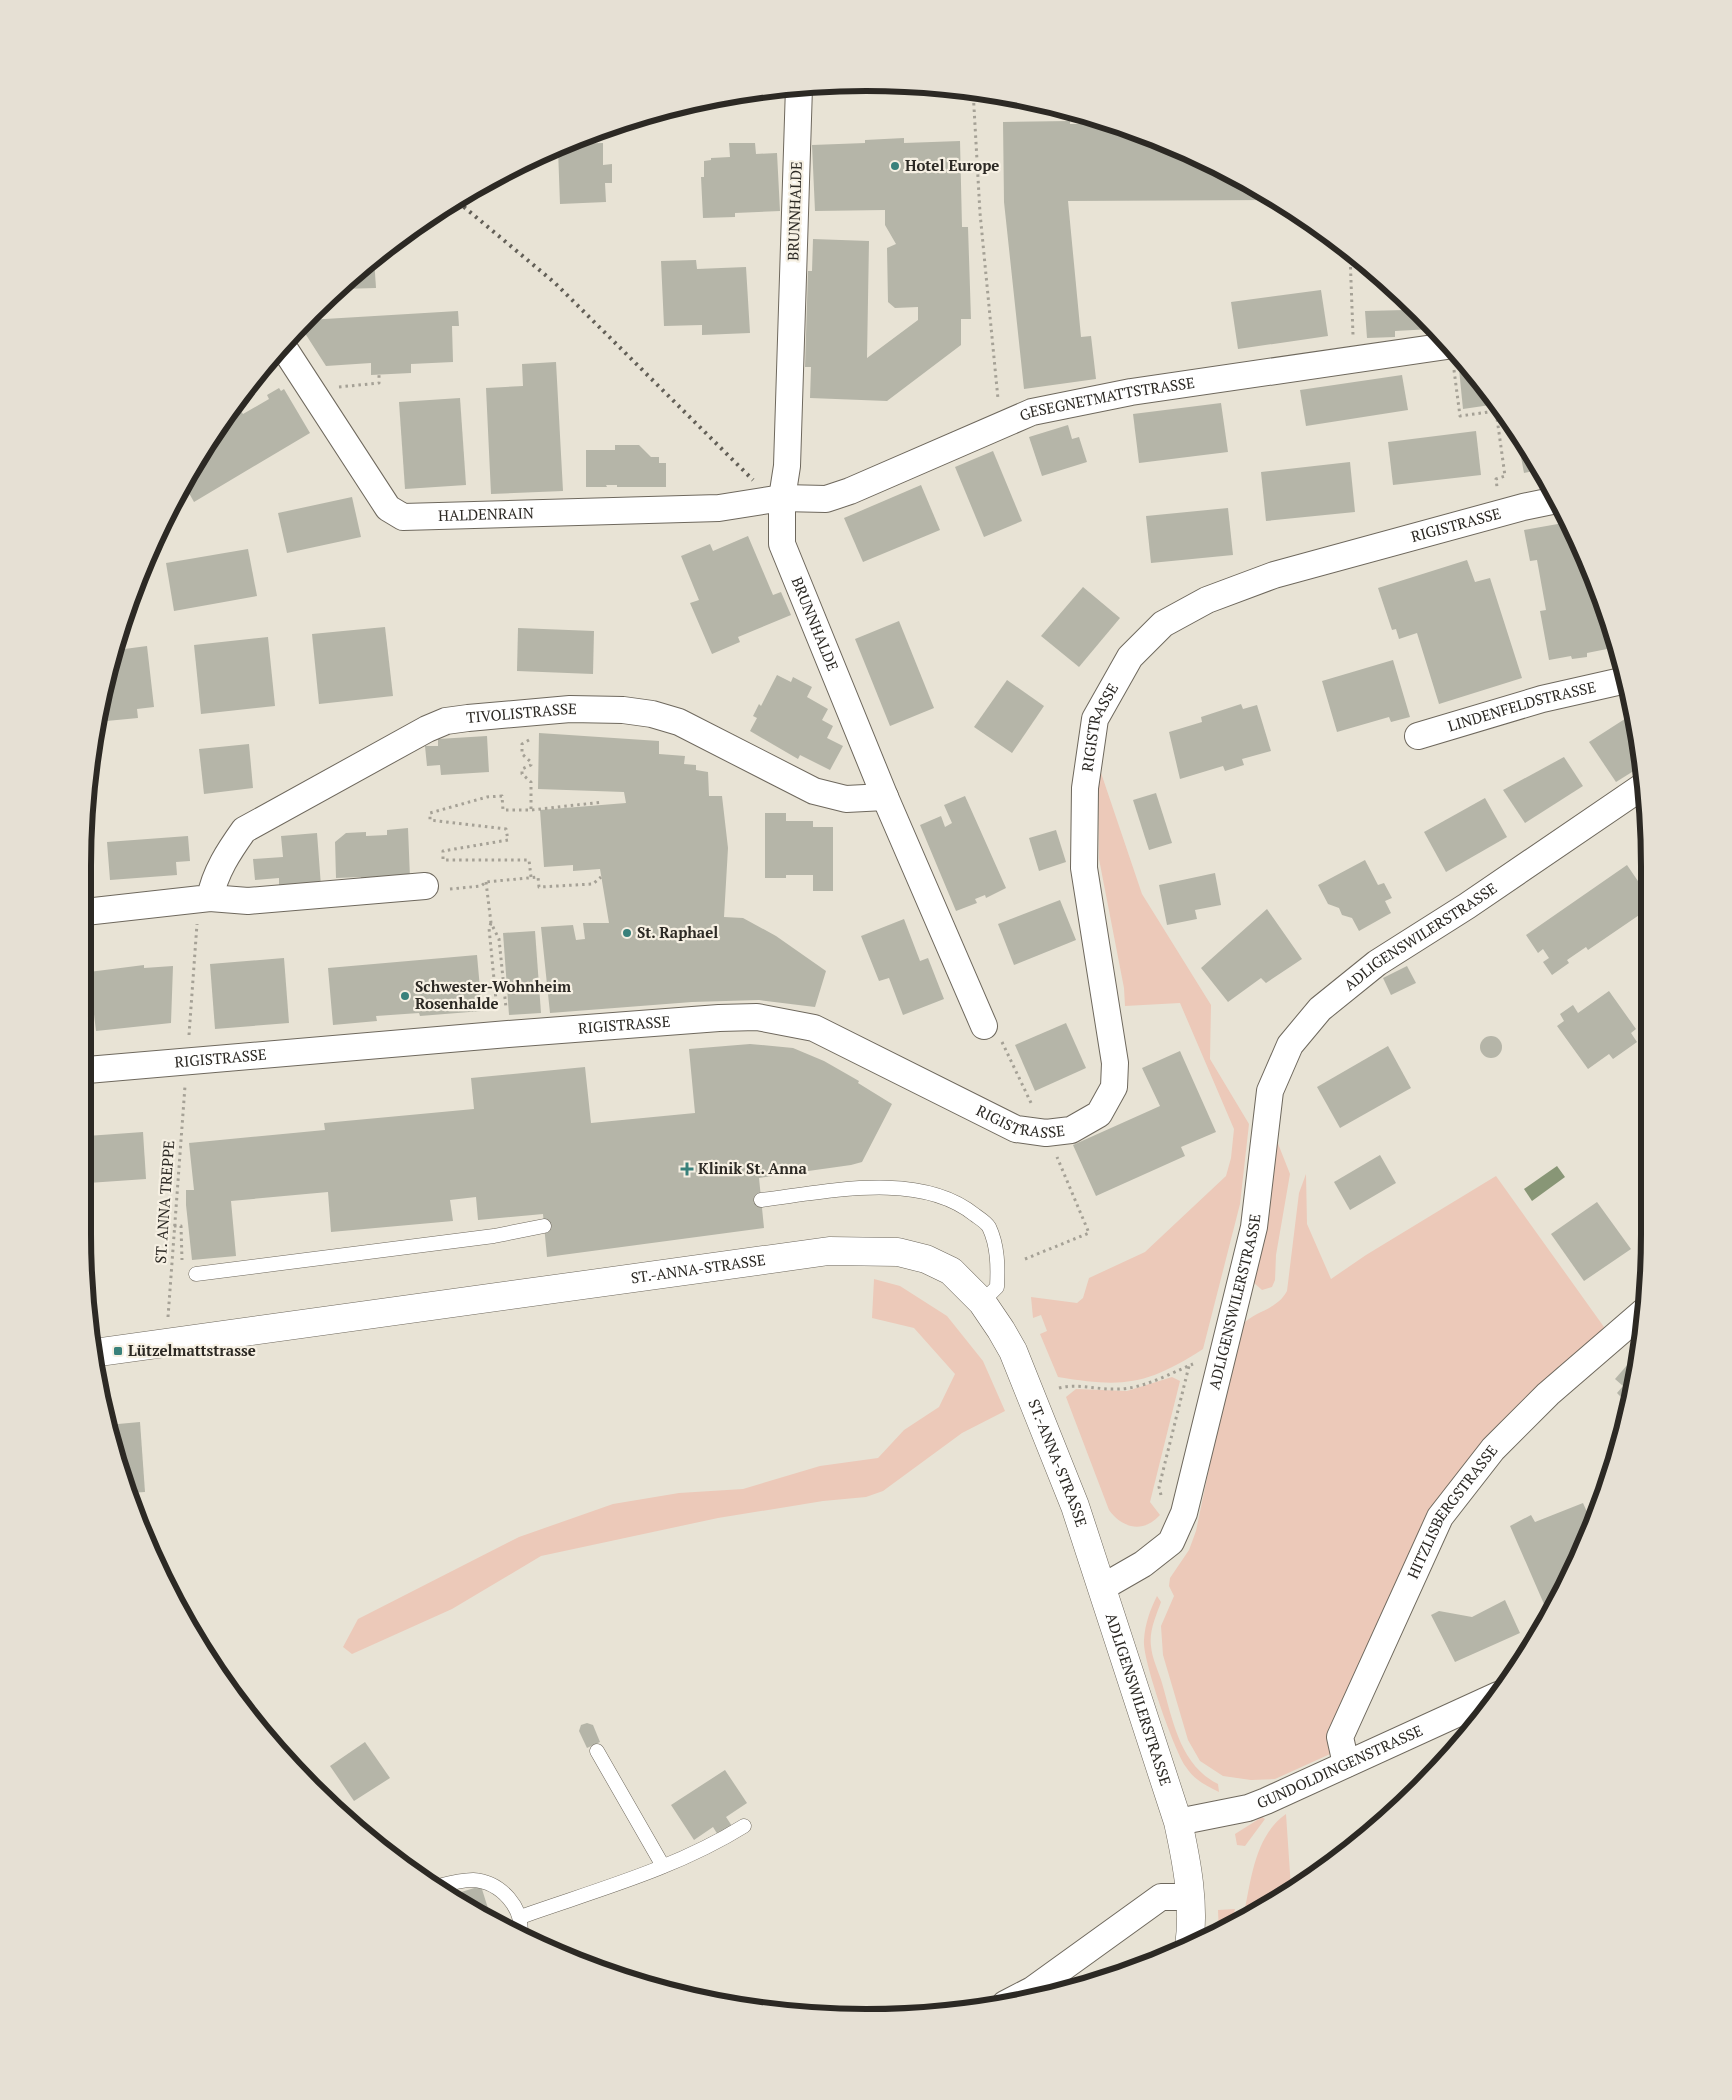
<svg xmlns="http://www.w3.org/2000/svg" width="1732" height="2100" viewBox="0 0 1732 2100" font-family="'PT Serif',serif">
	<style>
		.green { fill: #ecc9b9 }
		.water { fill: #889676 }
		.building { fill: #b5b5a8 }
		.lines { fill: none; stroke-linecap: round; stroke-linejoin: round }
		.lane-casing { stroke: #6e685d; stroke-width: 15 }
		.street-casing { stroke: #6e685d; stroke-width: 28 }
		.secondary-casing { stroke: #6e685d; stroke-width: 29 }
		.path { stroke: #a5a196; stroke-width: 3; stroke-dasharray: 2.5 4; stroke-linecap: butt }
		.lane { stroke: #fff; stroke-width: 14 }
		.street { stroke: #fff; stroke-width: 26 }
		.secondary { stroke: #fff; stroke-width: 28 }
		.rail { stroke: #625f57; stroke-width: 4; stroke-dasharray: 2.5 5; stroke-linecap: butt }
		.poi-dot { fill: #39817b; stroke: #f6f0e3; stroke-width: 2 }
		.labels { text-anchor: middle; stroke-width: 4.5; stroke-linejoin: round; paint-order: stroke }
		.poi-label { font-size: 15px; font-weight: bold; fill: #2c2924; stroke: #f6f0e3; text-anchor: start }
		.street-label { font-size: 15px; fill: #2c2924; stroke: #f6f0e3 }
		.rim { fill: none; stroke: #2c2924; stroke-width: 6 }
	</style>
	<rect width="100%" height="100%" fill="#e8e3d5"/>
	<g class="green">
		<path d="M1098 764 1142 894 1211 1005 1210 1059 1249 1124 1240 1204 1203 1349C1147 1385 1124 1388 1058 1377L1040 1334 1047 1331 1041 1315 1033 1318 1031 1297 1077 1303 1083 1298 1089 1278 1145 1252 1226 1176 1231 1158 1234 1129 1180 1003 1125 1006 1124 988 1099 859Z"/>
		<polygon points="1275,1136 1290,1174 1276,1255 1275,1280 1272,1287 1262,1290 1253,1282"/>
		<path d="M1306 1174 1307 1224 1331 1279 1366 1255 1496 1176 1609 1334 1466 1473 1339 1750 1275 1779 1251 1780 1223 1776 1200 1761 1188 1740 1163 1655 1161 1626 1174 1596 1169 1586 1170 1578 1189 1550 1196 1531 1217 1430 1242 1325C1256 1310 1277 1310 1287 1291L1299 1193Z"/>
		<polygon points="874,1279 900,1286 947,1316 983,1361 1005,1411 962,1433 883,1491 866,1497 823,1501 718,1518 541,1556 452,1609 352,1654 343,1647 358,1619 519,1537 613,1504 679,1493 743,1489 820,1466 878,1458 904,1430 939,1407 955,1374 914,1328 872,1318"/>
		<path d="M1172 1377 1180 1381 1150 1502 1160 1515C1143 1534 1122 1528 1109 1510L1066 1397 1076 1389 1127 1391Z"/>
		<path d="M1157 1596 1161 1602C1156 1616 1149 1631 1151 1646 1152 1659 1159 1672 1162 1683 1173 1721 1180 1765 1218 1784L1219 1792C1207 1786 1194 1780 1186 1767 1174 1750 1142 1659 1144 1640 1145 1624 1150 1610 1157 1596Z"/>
		<path d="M1286 1814 1291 1888 1243 1918C1251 1882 1254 1836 1286 1814Z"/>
		<polygon points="1262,1817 1265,1819 1245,1846 1237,1845 1235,1834"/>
		<polygon points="1235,1909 1231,1925 1219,1933 1218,1910"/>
	</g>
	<polygon class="water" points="1557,1166 1565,1177 1532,1201 1524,1189"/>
	<g class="building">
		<polygon points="1070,121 1070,124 1118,124 1258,188 1275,200 1068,201 1081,337 1091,336 1096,379 1024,389 1004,202 1003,122"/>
		<polygon points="904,138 904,143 960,141 962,227 968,227 971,319 961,319 961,345 887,401 810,398 811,367 805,367 808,271 812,271 813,239 869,241 867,358 918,320 918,307 895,308 888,302 887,248 896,244 885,225 885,210 815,211 812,145 865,143 865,140"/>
		<polygon points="603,143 603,165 612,164 612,183 605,183 606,202 560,204 558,149 572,144"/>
		<polygon points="729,143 755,143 756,154 777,153 780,211 735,213 735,217 703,218 701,177 704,177 704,161 711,160 711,158 730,157"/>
		<polygon points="374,258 376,288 341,289"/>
		<polygon points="696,260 697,269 746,267 750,333 702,335 702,325 664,326 661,261"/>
		<polygon points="1321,290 1328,336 1238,349 1231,302"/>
		<polygon points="1405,301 1432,329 1395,331 1395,337 1367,338 1365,311 1405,310"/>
		<polygon points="458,311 459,326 452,326 453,362 411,364 411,373 371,375 371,363 326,366 301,327 308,320"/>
		<polygon points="556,362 563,491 491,494 486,388 523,386 522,364"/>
		<polygon points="1468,368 1488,389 1497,404 1463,409 1459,369"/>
		<polygon points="1402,375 1408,410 1306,426 1300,390"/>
		<polygon points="279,388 281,391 284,389 310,433 194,502 185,486 214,431 220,424 229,421 227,419 241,411 243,414 269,399 267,395"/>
		<polygon points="460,398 466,485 405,489 399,402"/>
		<polygon points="1221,403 1228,452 1139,463 1133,414"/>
		<polygon points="1068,425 1072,439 1079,437 1087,462 1042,476 1029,437"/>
		<polygon points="1476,431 1481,475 1393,485 1388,442"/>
		<polygon points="1517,436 1538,470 1524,473"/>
		<polygon points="615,445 639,445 651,457 659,457 659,463 666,463 666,487 617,487 617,485 606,485 607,487 586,487 586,450 615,450"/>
		<polygon points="993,451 1022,521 984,537 955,467"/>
		<polygon points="1350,462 1355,512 1266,521 1261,472"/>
		<polygon points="921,485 940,530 863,562 844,518"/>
		<polygon points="352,497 361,537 287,553 278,513"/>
		<polygon points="1228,508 1233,555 1151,563 1146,516"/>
		<polygon points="1569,522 1607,622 1612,648 1587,653 1587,657 1572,659 1571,656 1549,660 1540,611 1546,610 1537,560 1530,561 1524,530"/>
		<polygon points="748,536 773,595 781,592 791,615 738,637 740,642 712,654 690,603 699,600 681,556 710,544 713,551"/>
		<polygon points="248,549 257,596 174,611 166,563"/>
		<polygon points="1467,560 1475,582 1490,578 1522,678 1439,704 1417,633 1399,639 1396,629 1392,630 1378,588"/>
		<polygon points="1083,587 1120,618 1079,667 1041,636"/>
		<polygon points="899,621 934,708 890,726 855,639"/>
		<polygon points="385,627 393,696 319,704 312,634"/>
		<polygon points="518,628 594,631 593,674 517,671"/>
		<polygon points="268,637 275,706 201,714 194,645"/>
		<polygon points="147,646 154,707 137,709 138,718 96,722 117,650"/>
		<polygon points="1393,660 1410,717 1391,722 1389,717 1337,732 1322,681"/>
		<polygon points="777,675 791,682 793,677 812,687 807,697 828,709 822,720 833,726 827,738 843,746 830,770 800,755 798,759 750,731 757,718 753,716 759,704 761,706"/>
		<polygon points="1007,680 1044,706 1012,753 974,727"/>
		<polygon points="1241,704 1243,709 1257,705 1271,751 1242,759 1244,765 1225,771 1223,766 1180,779 1169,732 1202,722 1201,717"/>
		<polygon points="1631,715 1640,767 1616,782 1589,742"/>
		<polygon points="539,733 659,741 659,754 685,756 684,764 696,765 696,770 708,772 709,796 722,796 728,848 724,917 743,918 776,936 826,971 815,1007 759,1000 692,1002 550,1013 541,927 573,925 576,940 585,939 583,923 609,923 600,869 573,871 573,865 544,867 540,810 626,803 624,792 538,789"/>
		<polygon points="487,736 489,772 441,775 440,765 427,766 425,746 438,746 438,739"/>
		<polygon points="249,744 253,788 204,794 199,749"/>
		<polygon points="1564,757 1583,786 1525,823 1503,790"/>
		<polygon points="1156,793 1172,843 1149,850 1133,800"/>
		<polygon points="965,796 1006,888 986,898 985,895 975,899 977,903 956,911 920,825 941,816 945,827 952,823 944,805"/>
		<polygon points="1485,798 1507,837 1446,872 1424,832"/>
		<polygon points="765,813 786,813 786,821 813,821 813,827 833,827 833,891 813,891 813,875 786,875 786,878 765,878"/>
		<polygon points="408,828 410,878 361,880 361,877 336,878 335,842 346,833 366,832 366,836 387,835 387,830"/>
		<polygon points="1056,830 1066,862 1039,871 1029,838"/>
		<polygon points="317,833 321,886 279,889 279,878 255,880 253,859 283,857 281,836"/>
		<polygon points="188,836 190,861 176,862 177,875 110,880 107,842"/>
		<polygon points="1365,860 1378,885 1384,883 1392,898 1385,901 1391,913 1359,931 1352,918 1342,915 1339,908 1328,904 1318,885"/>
		<polygon points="1627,865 1640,884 1645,885 1648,909 1588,950 1586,947 1567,960 1569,963 1552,975 1543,962 1549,958 1543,949 1538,953 1526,935"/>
		<polygon points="1215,873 1221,905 1195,910 1197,919 1167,925 1159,885"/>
		<polygon points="1060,900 1076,940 1014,965 998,924"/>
		<polygon points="1267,909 1302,959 1266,983 1261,978 1228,1002 1201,968"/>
		<polygon points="904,919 920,961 928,958 944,999 903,1015 889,978 879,981 861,936"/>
		<polygon points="535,931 541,1013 509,1015 503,933"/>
		<polygon points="477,955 482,1011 420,1016 419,1013 376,1016 377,1021 333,1025 328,968"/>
		<polygon points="284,958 289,1023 215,1029 210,964"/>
		<polygon points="144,965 144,968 173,966 171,1023 96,1031 89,972"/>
		<polygon points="1407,966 1416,983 1391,995 1383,978"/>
		<polygon points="1609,991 1636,1029 1631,1033 1637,1042 1613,1059 1609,1054 1588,1069 1557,1026 1564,1021 1560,1014 1573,1005 1578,1013"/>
		<polygon points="1066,1023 1086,1068 1035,1091 1015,1045"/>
		<circle cx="1491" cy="1047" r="11"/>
		<polygon points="750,1044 793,1048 824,1061 859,1081 858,1083 892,1104 862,1162 851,1165 759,1178 764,1228 547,1257 543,1214 478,1220 476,1197 450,1200 453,1221 331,1232 328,1192 231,1201 236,1256 192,1260 186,1205 186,1190 194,1190 189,1143 325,1130 324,1123 474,1109 471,1078 585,1067 591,1123 695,1113 689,1049"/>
		<polygon points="1388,1046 1411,1088 1340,1128 1317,1087"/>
		<polygon points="1180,1051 1216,1132 1181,1147 1185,1156 1096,1196 1073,1145 1160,1106 1142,1068"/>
		<polygon points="143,1132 146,1179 88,1183 87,1136"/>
		<polygon points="1380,1155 1396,1183 1350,1210 1334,1182"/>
		<polygon points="1597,1202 1631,1249 1584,1281 1551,1234"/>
		<polygon points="1636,1355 1628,1404 1617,1393 1623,1386 1615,1379"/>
		<polygon points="140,1422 145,1492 128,1493 107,1425"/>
		<polygon points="1583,1503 1591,1521 1587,1525 1588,1528 1569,1581 1559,1597 1544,1604 1510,1526 1531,1515 1535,1522"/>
		<polygon points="1505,1600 1520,1633 1455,1662 1431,1615 1439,1611 1472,1617"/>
		<polygon points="587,1723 593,1725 600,1742 587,1748 579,1731 581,1725"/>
		<polygon points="365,1742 390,1778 354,1801 330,1766"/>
		<polygon points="725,1770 747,1803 726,1817 732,1826 718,1835 713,1827 694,1840 671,1805"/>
		<polygon points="481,1886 492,1921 448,1896"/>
	</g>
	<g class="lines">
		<g class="lane-casing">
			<g id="lane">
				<path d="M761 1200C826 1192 920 1170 975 1215 979 1218 986 1222 989 1227 998 1246 998 1267 997 1287L982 1302"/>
				<polyline points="196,1274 494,1236 544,1226"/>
				<polyline points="597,1751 663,1866"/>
				<path d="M434 1887C446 1884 460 1880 473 1880 501 1882 525 1908 520 1937"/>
				<path d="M520 1917C596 1890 675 1869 744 1826"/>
			</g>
		</g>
		<g class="street-casing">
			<g id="street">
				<path id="s1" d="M799 87 787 466 782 498V544L885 797 984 1026"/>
				<path id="s2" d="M282 345 388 508 403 517 719 508 782 498 826 499 850 491 1032 412 1131 392 1447 346"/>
				<path id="s3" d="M1418 736 1542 699 1626 680"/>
				<polyline points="210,898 248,901 425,886"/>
				<path id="s4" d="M85 912 210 898C215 872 229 851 244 830L427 729 446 721 468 718 570 709 623 710 652 714 679 722 814 791 846 799 885 797"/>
				<path id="s5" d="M87 1070 508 1034 719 1018 757 1017 814 1028 1016 1129 1046 1133 1071 1130 1099 1114 1114 1087 1115 1063 1084 868 1085 788 1095 719 1130 657 1163 624 1207 600 1274 575 1523 507 1557 500"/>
				<path id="s6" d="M1103 1587 1143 1564 1171 1542 1184 1513 1254 1227 1270 1091 1290 1045 1320 1009 1377 963 1467 906 1643 786"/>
				<path id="s7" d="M1346 1764 1340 1737 1440 1517 1493 1449 1548 1394 1643 1312"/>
				<path id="s8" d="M1178 1822 1248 1808 1266 1801 1498 1695"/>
				<polyline points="1005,2004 1032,1990 1161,1897 1190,1897"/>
			</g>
		</g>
		<g class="secondary-casing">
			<g id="secondary">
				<path id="s9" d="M93 1353 829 1251 898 1252 926 1259 951 1271 982 1302 1001 1330 1013 1351 1075 1506 1178 1822C1187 1863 1195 1905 1189 1947"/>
			</g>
		</g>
		<g class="path">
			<polyline points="973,90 980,213 998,399"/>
			<polyline points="1350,254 1353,335"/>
			<polyline points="1454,370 1460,416 1496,411 1505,476 1496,479 1497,487"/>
			<polyline points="339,387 379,383 379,375"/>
			<polyline points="529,740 522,744 522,754 531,762 531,765 522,769 522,774 531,782 531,810"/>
			<polyline points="531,877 529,860 443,860 443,851 508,840 506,829 430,820 430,813 487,797 502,796 503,810 531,810 603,802"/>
			<polyline points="486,882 491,923 499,939 506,1008"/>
			<polyline points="450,889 481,886 486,882 538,877 539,887 593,884 601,877"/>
			<polyline points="491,923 489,928 497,1010"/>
			<polyline points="189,1035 197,924"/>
			<polyline points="1002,1042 1032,1105"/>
			<polyline points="174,1226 181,1226 182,1260"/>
			<polyline points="1025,1259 1089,1233 1057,1157"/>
			<polyline points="168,1317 185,1086"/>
			<path d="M1059 1388C1078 1383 1097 1390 1117 1389 1143 1389 1169 1374 1193 1364"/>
			<polyline points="1161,1495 1159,1487 1189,1366"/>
		</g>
		<use href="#lane" class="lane"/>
		<use href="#street" class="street"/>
		<use href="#secondary" class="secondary"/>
		<polyline class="rail" points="458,202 555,283 753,480"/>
	</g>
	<g class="poi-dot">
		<circle cx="895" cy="166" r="5"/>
		<circle cx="627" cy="933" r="5"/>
		<circle cx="405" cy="996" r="5"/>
		<path d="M684.5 1161.5h5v5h5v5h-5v5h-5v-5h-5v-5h5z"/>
		<rect x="113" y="1346" width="10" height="10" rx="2.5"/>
	</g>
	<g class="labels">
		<g class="poi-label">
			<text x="905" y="171">Hotel Europe</text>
			<text x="637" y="938">St. Raphael</text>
			<text x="415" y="992">Schwester-Wohnheim<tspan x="415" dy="17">Rosenhalde</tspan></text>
			<text x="698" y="1174">Klinik St. Anna</text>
			<text x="128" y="1356">Lützelmattstrasse</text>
		</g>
		<g class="street-label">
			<text transform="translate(795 211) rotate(-88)" y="5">BRUNNHALDE</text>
			<text dy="5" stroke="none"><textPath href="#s2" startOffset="936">GESEGNETMATTSTRASSE</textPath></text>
			<text dy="5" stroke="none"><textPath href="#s2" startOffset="295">HALDENRAIN</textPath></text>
			<text dy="5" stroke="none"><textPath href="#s5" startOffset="1874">RIGISTRASSE</textPath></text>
			<text dy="5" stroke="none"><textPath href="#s1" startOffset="544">BRUNNHALDE</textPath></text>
			<text dy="5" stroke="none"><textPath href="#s3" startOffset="108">LINDENFELDSTRASSE</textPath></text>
			<text dy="5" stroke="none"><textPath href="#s4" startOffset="508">TIVOLISTRASSE</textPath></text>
			<text dy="5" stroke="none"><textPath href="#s5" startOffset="1439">RIGISTRASSE</textPath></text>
			<text dy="5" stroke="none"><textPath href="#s6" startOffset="766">ADLIGENSWILERSTRASSE</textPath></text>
			<text dy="5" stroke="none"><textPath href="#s5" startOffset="539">RIGISTRASSE</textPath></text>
			<text dy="5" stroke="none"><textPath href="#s5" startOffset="134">RIGISTRASSE</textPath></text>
			<text dy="5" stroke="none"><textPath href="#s5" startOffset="959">RIGISTRASSE</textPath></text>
			<text transform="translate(165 1202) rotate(-86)" y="5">ST. ANNA TREPPE</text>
			<text dy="5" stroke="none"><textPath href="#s9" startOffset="611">ST.-ANNA-STRASSE</textPath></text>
			<text dy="5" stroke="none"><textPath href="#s6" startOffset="331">ADLIGENSWILERSTRASSE</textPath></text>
			<text dy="5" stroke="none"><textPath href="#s9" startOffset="1091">ST.-ANNA-STRASSE</textPath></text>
			<text dy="5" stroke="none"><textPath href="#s7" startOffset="280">HITZLISBERGSTRASSE</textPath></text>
			<text dy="5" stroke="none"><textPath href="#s9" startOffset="1341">ADLIGENSWILERSTRASSE</textPath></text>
			<text dy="5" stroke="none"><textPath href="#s8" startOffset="172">GUNDOLDINGENSTRASSE</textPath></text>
		</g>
	</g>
	<path d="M0 0H1732V2100H0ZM866 91H866A775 775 0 0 1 1641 866V1234A775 775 0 0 1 866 2009H866A775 775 0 0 1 91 1234V866A775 775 0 0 1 866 91Z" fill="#e6e0d4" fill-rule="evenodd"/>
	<path class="rim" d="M866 91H866A775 775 0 0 1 1641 866V1234A775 775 0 0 1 866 2009H866A775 775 0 0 1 91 1234V866A775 775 0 0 1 866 91Z"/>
</svg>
